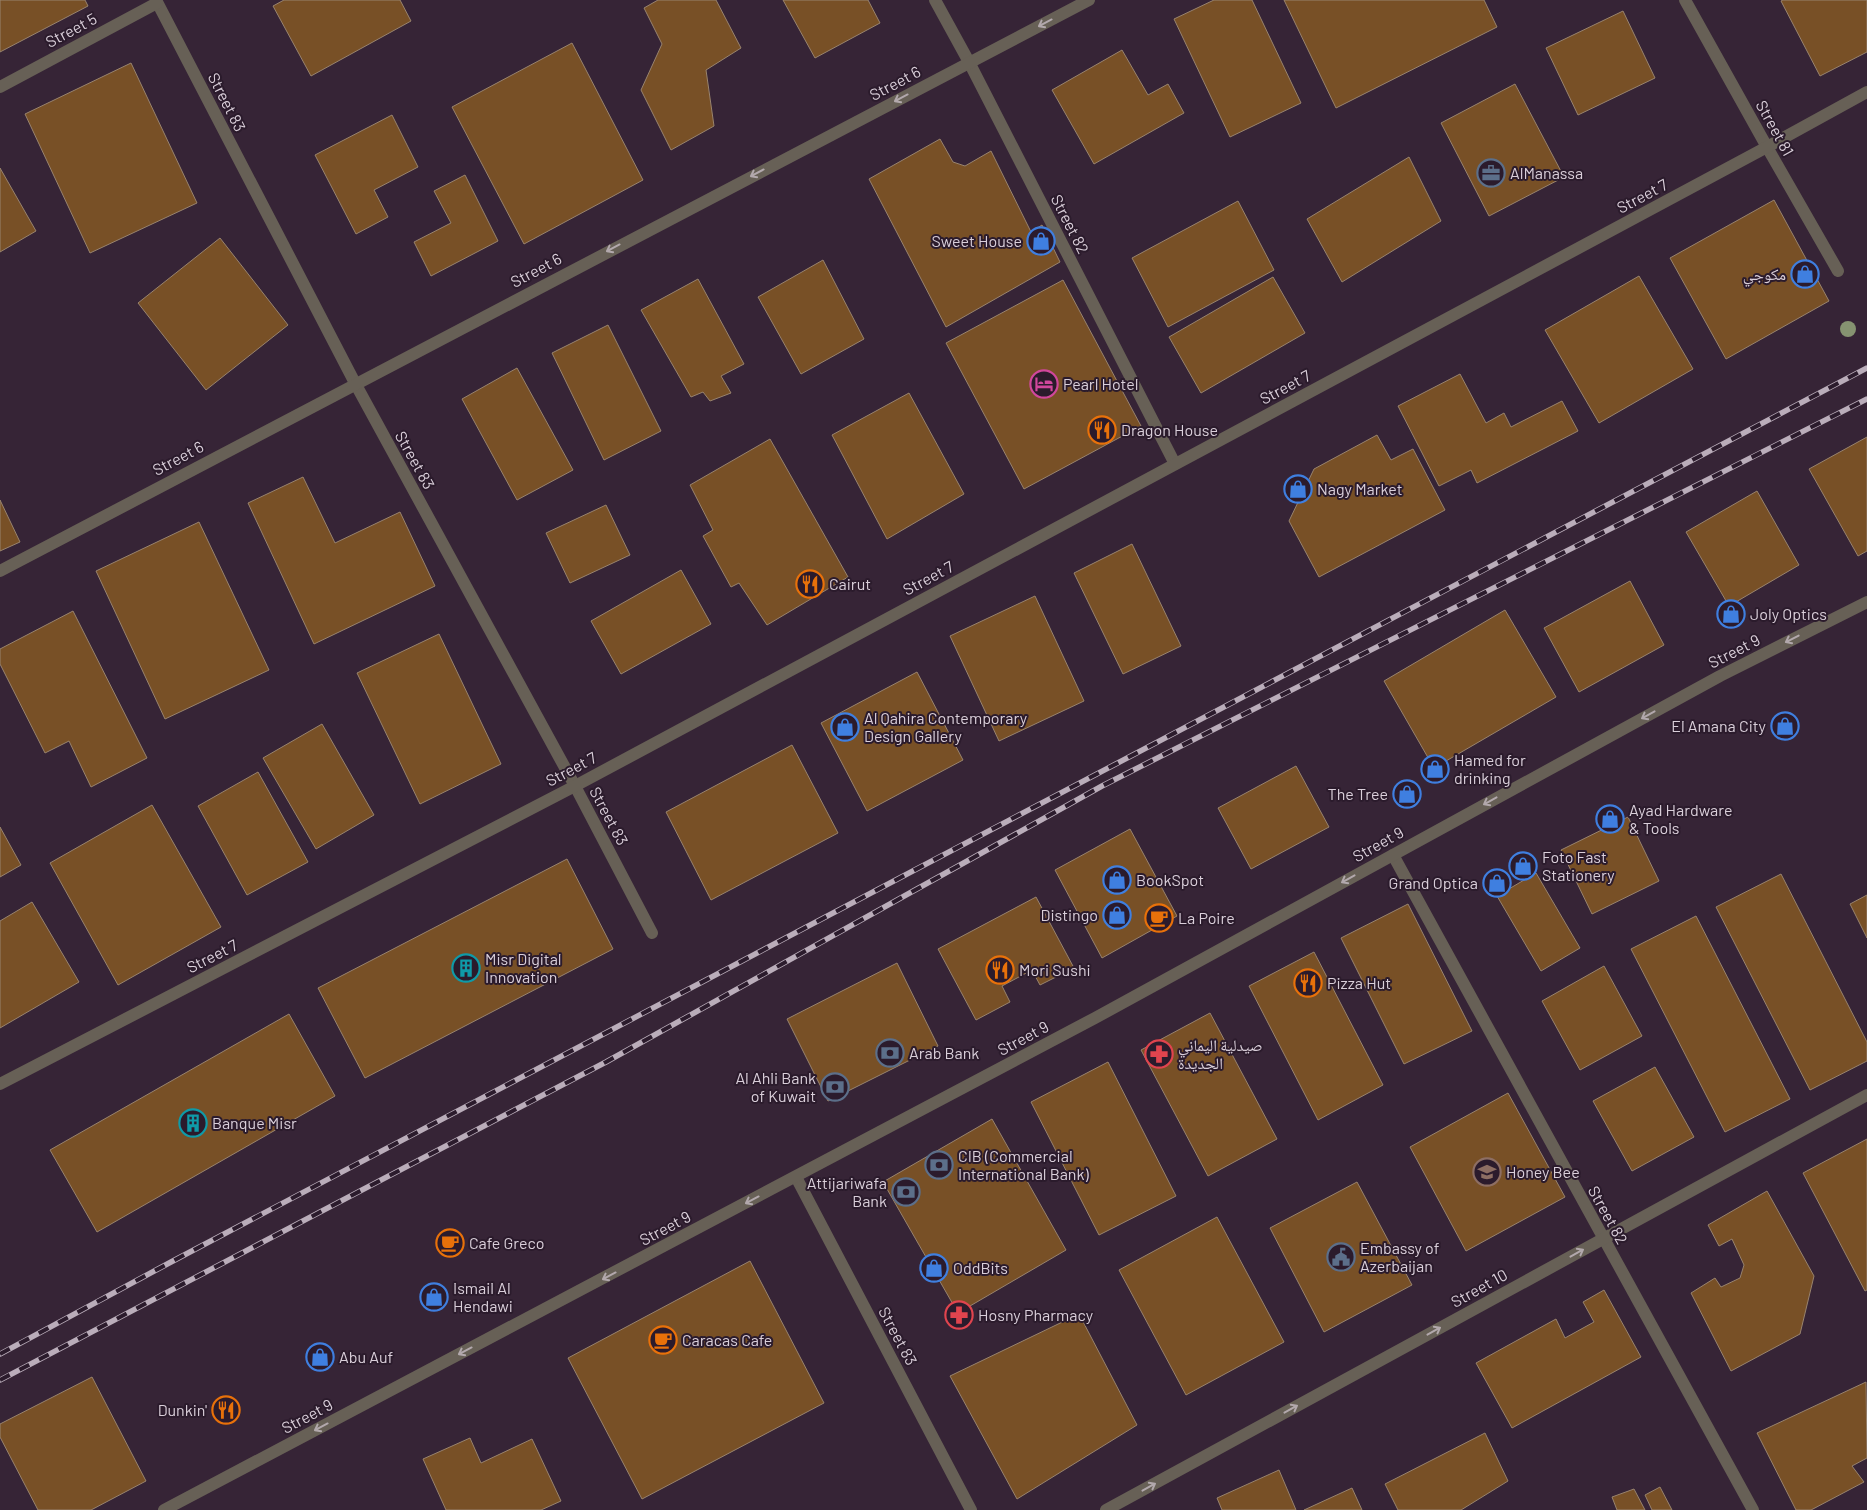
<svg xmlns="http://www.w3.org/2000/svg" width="1867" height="1510" viewBox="0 0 1867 1510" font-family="Barlow,'Noto Naskh Arabic',sans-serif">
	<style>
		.building { fill: #785026; stroke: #98836e }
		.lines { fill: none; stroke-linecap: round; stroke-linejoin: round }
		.minor { stroke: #676056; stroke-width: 12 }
		.rail-casing { stroke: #baadba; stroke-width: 5.5 }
		.rail { stroke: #2b1b2c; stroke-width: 4; stroke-dasharray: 11; stroke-linecap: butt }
		.tree { fill: #869371 }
		.oneway { stroke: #b2a8ac }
		.labels { text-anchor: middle; stroke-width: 4; stroke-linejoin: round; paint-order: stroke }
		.street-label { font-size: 16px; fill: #dacfda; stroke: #2b1b2c }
		.poi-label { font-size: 16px; fill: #dacfda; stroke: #2b1b2c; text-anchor: start }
	</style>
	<rect width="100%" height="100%" fill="#362436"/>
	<g class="building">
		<polygon points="0,0 85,0 88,6 0,52"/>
		<polygon points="284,0 400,0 411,21 311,76 273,6"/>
		<polygon points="658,0 716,0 741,48 706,70 714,126 671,150 641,90 662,44 644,8"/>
		<polygon points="783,0 868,0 880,23 815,58"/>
		<polygon points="1214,0 1252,0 1301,103 1230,137 1174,19"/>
		<polygon points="1284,0 1484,0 1497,27 1336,108"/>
		<polygon points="1783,0 1867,0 1867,52 1820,76 1781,1"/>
		<polygon points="1623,11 1655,78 1578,115 1546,48"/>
		<polygon points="572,43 643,180 524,244 452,107"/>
		<polygon points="1122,50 1148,95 1168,84 1184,113 1094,164 1052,90"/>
		<polygon points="131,63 197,203 90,253 25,114"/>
		<polygon points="1515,84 1564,177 1489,216 1441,123"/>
		<polygon points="392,115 418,167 374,190 388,217 356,234 315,155"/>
		<polygon points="940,139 953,162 965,166 991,151 1031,232 1042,225 1060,262 946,327 869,179"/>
		<polygon points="1409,157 1441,221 1342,282 1307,219"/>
		<polygon points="0,168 36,231 0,252"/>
		<polygon points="465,175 498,241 431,276 414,242 451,223 434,191"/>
		<polygon points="1774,200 1829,301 1726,359 1670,258"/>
		<polygon points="1238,201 1274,270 1168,327 1132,258"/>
		<polygon points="220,238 288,325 206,390 138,303"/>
		<polygon points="823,260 864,339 801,374 758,297"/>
		<polygon points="1639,276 1693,369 1599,423 1545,330"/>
		<polygon points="1273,277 1305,333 1201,393 1169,337"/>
		<polygon points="698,279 744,364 721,376 731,393 710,401 703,392 691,397 641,310"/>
		<polygon points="1063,280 1141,426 1024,489 946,343"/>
		<polygon points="608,325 661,431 604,460 552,353"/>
		<polygon points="517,368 573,470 517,500 462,399"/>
		<polygon points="1460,374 1486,423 1504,413 1511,427 1562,401 1578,431 1477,483 1471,470 1439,486 1398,406"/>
		<polygon points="909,393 964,494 887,539 832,435"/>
		<polygon points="1377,435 1391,460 1413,449 1445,510 1319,577 1289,521 1314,469"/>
		<polygon points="1867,437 1867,551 1858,556 1809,469"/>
		<polygon points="770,439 848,577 767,625 739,583 731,587 703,536 713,530 690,485"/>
		<polygon points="303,477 335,543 400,512 435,586 314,644 248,503"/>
		<polygon points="1757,491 1799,565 1729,606 1686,532"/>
		<polygon points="0,500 20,542 0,551"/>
		<polygon points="606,505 630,555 570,583 546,533"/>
		<polygon points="199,522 269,670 165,719 96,571"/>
		<polygon points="1132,544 1181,646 1123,674 1074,573"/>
		<polygon points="681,570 711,624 621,674 591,621"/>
		<polygon points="1630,581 1664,645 1579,692 1544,628"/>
		<polygon points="1035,596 1084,701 999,741 950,636"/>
		<polygon points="1505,610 1556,697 1434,768 1384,681"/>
		<polygon points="73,611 147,758 91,787 69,741 45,753 0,664 0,649"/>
		<polygon points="439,634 501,764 420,804 357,673"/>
		<polygon points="917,672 963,760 867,811 821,723"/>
		<polygon points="322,724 374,815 316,849 263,758"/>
		<polygon points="792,745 838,833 711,900 666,812"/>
		<polygon points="1296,766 1329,827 1251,869 1218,808"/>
		<polygon points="258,772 308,862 247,895 198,806"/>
		<polygon points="152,805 221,927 118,985 50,863"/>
		<polygon points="1628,817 1659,881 1592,914 1561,850"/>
		<polygon points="0,827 21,865 0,877"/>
		<polygon points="1130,829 1177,916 1102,958 1055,870"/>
		<polygon points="567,859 613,949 365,1078 318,988"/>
		<polygon points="1536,873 1580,948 1541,971 1497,896"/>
		<polygon points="1781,874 1867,1042 1867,1061 1810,1090 1716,907"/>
		<polygon points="1867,895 1867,938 1850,904"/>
		<polygon points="1036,897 1074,968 1040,985 1032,970 1002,986 1010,1002 976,1020 938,949"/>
		<polygon points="32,902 79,982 0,1028 0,921"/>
		<polygon points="1408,904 1472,1031 1404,1064 1341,938"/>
		<polygon points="1696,916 1790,1099 1725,1132 1631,949"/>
		<polygon points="1314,952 1383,1085 1318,1120 1249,986"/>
		<polygon points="897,963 938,1046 828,1101 787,1019"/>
		<polygon points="1604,966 1642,1036 1580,1070 1542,1001"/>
		<polygon points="1210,1013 1277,1139 1208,1176 1141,1050"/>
		<polygon points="289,1014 335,1096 97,1232 50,1150"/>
		<polygon points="1108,1062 1176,1196 1099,1235 1031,1102"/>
		<polygon points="1655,1067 1694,1137 1632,1171 1593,1101"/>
		<polygon points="1508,1093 1565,1197 1466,1251 1410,1147"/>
		<polygon points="992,1119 1066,1250 958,1313 883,1182"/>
		<polygon points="1867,1139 1867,1290 1865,1291 1803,1173"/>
		<polygon points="1357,1182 1412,1285 1324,1332 1270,1228"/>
		<polygon points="1767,1191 1814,1276 1800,1334 1731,1371 1691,1293 1715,1278 1721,1287 1740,1278 1744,1265 1732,1239 1719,1246 1708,1225"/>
		<polygon points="1217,1217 1284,1342 1186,1395 1119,1270"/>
		<polygon points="750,1261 824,1403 642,1499 568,1358"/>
		<polygon points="1604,1290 1641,1357 1512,1428 1476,1363 1556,1319 1565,1338 1594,1322 1583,1302"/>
		<polygon points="1079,1314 1137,1425 1017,1499 950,1376"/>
		<polygon points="92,1377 146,1481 91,1510 38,1510 0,1437 0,1424"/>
		<polygon points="1866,1382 1867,1458 1852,1466 1864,1482 1811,1510 1796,1510 1757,1433"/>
		<polygon points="1485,1433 1508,1481 1461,1510 1398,1510 1385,1484"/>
		<polygon points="470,1438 481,1463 532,1439 561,1501 541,1510 446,1510 423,1459"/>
		<polygon points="1279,1470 1296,1510 1222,1510 1217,1498"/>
		<polygon points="1660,1487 1672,1510 1652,1510 1645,1495"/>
		<polygon points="1352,1488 1362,1510 1304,1510"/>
		<polygon points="1634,1489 1645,1510 1617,1510 1612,1497"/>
	</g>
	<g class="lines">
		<g class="minor">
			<polyline points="156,0 355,383 575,786 652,933"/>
			<polyline points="935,0 969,62 1175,464"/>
			<polyline points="1685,0 1767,147 1838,271"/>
			<polyline points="0,87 157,3"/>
			<polyline points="0,571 1089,0"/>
			<polyline points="1393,855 1753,1510"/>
			<polyline points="0,1084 575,786 1767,147 1867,92"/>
			<polyline points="796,1177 971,1510"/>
			<polyline points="164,1510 1095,1018 1720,676 1867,602"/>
			<polyline points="1106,1510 1867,1095"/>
		</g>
		<g class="rail-casing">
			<g id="rail">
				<polyline points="0,1354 171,1262 1867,368"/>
				<polyline points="0,1380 606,1062 1102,786 1867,399"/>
			</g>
		</g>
		<use href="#rail" class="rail"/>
	</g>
	<circle class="tree" cx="1848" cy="329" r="8"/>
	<defs><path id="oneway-shaft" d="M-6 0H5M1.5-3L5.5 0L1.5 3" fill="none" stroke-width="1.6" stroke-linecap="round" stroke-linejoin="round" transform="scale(1.25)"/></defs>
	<g class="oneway">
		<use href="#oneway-shaft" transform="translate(1045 23) rotate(152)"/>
		<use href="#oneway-shaft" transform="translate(901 98) rotate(152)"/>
		<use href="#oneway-shaft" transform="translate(757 173) rotate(152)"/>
		<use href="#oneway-shaft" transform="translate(613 248) rotate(152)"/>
		<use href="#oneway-shaft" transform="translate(1792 639) rotate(153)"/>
		<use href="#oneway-shaft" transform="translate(1648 715) rotate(151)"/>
		<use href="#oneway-shaft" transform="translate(1490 801) rotate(151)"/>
		<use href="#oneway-shaft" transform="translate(1348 879) rotate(151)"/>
		<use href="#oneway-shaft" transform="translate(752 1200) rotate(152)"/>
		<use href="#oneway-shaft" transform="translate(1577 1253) rotate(-29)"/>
		<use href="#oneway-shaft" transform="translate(609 1276) rotate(152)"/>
		<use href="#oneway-shaft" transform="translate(1434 1331) rotate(-29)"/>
		<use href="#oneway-shaft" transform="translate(465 1351) rotate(152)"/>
		<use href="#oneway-shaft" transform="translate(1291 1409) rotate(-29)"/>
		<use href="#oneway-shaft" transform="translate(321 1427) rotate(152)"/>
		<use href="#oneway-shaft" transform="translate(1149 1487) rotate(-29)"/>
	</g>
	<defs>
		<g id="office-ring" transform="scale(1.4375)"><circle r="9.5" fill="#2b1b2c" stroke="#5c6f8a" stroke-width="1.5"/><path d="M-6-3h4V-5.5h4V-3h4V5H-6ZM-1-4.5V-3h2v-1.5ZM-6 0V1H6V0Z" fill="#5c6f8a"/></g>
		<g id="shop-ring" transform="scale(1.4375)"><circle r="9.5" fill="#2b1b2c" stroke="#3f7fe0" stroke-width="1.5"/><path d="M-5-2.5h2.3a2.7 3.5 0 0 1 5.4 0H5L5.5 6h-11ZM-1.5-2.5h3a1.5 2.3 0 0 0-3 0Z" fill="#3f7fe0"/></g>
		<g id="hotel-ring" transform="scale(1.4375)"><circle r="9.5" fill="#2b1b2c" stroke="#d1479c" stroke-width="1.5"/><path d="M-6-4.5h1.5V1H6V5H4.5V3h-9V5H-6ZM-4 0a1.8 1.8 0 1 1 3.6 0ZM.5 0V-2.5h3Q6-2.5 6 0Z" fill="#d1479c"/></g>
		<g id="restaurant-ring" transform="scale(1.4375)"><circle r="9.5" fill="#2b1b2c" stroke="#e8710a" stroke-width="1.5"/><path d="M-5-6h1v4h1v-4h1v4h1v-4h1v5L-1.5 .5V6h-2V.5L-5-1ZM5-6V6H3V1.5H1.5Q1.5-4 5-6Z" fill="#e8710a"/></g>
		<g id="cafe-ring" transform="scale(1.4375)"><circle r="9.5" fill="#2b1b2c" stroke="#e8710a" stroke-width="1.5"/><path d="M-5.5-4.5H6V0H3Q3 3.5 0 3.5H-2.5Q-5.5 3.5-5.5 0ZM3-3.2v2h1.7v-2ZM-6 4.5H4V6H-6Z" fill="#e8710a"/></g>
		<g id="building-ring" transform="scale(1.4375)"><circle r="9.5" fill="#2b1b2c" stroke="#0f9aa8" stroke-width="1.5"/><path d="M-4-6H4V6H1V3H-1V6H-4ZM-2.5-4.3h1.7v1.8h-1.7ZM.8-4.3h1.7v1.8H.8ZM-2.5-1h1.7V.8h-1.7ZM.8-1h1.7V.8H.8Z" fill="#0f9aa8"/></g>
		<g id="bank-ring" transform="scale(1.4375)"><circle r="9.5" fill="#2b1b2c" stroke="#5c6f8a" stroke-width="1.5"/><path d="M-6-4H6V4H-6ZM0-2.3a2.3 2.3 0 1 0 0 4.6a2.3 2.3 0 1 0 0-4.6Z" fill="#5c6f8a"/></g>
		<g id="pharmacy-ring" transform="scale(1.4375)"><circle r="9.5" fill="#2b1b2c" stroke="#e0444e" stroke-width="1.5"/><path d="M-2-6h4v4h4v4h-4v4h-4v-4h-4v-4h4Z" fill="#e0444e"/></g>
		<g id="school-ring" transform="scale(1.4375)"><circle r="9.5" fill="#2b1b2c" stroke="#8d6e63" stroke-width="1.5"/><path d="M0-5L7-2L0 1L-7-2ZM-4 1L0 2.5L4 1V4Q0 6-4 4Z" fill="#8d6e63"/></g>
		<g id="civic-ring" transform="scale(1.4375)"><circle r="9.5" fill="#2b1b2c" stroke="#5c6f8a" stroke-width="1.5"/><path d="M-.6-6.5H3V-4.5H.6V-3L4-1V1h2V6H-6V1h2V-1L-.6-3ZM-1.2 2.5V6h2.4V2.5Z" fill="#5c6f8a"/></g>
	</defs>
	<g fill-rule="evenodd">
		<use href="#office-ring" x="1491" y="173"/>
		<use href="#shop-ring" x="1041" y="241"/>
		<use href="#shop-ring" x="1805" y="274"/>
		<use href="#hotel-ring" x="1044" y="384"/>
		<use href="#restaurant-ring" x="1102" y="430"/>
		<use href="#shop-ring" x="1298" y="489"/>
		<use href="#restaurant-ring" x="810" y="584"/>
		<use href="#shop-ring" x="1731" y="614"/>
		<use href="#shop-ring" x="1785" y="726"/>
		<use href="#shop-ring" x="845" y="727"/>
		<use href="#shop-ring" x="1435" y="769"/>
		<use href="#shop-ring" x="1407" y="794"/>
		<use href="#shop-ring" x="1610" y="819"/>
		<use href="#shop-ring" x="1523" y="866"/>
		<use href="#shop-ring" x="1117" y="880"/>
		<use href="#shop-ring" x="1497" y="883"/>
		<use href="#shop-ring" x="1117" y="915"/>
		<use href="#cafe-ring" x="1159" y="918"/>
		<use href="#building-ring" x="466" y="968"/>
		<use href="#restaurant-ring" x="1000" y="970"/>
		<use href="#restaurant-ring" x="1308" y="983"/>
		<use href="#bank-ring" x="890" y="1053"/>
		<use href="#pharmacy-ring" x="1159" y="1054"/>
		<use href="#bank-ring" x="835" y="1087"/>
		<use href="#building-ring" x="193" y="1123"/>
		<use href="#bank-ring" x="939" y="1165"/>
		<use href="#school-ring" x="1487" y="1172"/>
		<use href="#bank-ring" x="906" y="1192"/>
		<use href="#cafe-ring" x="450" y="1243"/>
		<use href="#civic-ring" x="1341" y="1257"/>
		<use href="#shop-ring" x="934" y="1268"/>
		<use href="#shop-ring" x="434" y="1297"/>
		<use href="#pharmacy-ring" x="959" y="1315"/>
		<use href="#cafe-ring" x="663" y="1340"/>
		<use href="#shop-ring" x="320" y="1357"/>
		<use href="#restaurant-ring" x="226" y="1410"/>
	</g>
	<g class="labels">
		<g class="street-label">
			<text transform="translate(71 30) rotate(-28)" y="6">Street 5</text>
			<text transform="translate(895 83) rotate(-28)" y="6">Street 6</text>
			<text transform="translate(227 102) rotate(63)" y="6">Street 83</text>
			<text transform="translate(1775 128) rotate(61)" y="6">Street 81</text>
			<text transform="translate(1642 196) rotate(-28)" y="6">Street 7</text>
			<text transform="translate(1070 224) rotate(63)" y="6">Street 82</text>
			<text transform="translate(536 270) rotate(-28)" y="6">Street 6</text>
			<text transform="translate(1285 387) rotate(-28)" y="6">Street 7</text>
			<text transform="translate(178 458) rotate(-28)" y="6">Street 6</text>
			<text transform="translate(415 460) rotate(61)" y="6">Street 83</text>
			<text transform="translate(928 578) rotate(-28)" y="6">Street 7</text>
			<text transform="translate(1734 651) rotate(-27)" y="6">Street 9</text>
			<text transform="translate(571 769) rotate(-28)" y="6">Street 7</text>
			<text transform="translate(609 816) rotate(62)" y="6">Street 83</text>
			<text transform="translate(1378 844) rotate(-29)" y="6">Street 9</text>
			<text transform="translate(212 956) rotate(-27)" y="6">Street 7</text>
			<text transform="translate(1023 1038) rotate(-28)" y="6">Street 9</text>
			<text transform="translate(1608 1215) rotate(61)" y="6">Street 82</text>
			<text transform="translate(665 1228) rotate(-28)" y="6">Street 9</text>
			<text transform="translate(1479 1288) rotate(-29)" y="6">Street 10</text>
			<text transform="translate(898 1336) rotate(62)" y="6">Street 83</text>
			<text transform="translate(307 1416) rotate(-28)" y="6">Street 9</text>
		</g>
		<g class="poi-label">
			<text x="1510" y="179">AlManassa</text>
			<text x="1022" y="247" text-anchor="end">Sweet House</text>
			<text x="1786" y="280" text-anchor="end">مكوجي</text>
			<text x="1063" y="390">Pearl Hotel</text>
			<text x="1121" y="436">Dragon House</text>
			<text x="1317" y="495">Nagy Market</text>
			<text x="829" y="590">Cairut</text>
			<text x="1750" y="620">Joly Optics</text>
			<text x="864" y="724">Al Qahira Contemporary<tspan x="864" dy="18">Design Gallery</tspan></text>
			<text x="1766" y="732" text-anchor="end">El Amana City</text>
			<text x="1454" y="766">Hamed for<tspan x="1454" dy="18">drinking</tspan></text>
			<text x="1388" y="800" text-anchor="end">The Tree</text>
			<text x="1629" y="816">Ayad Hardware<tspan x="1629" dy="18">&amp; Tools</tspan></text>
			<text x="1542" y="863">Foto Fast<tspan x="1542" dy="18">Stationery</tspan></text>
			<text x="1136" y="886">BookSpot</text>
			<text x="1478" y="889" text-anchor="end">Grand Optica</text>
			<text x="1098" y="921" text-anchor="end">Distingo</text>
			<text x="1178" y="924">La Poire</text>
			<text x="485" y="965">Misr Digital<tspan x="485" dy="18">Innovation</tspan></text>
			<text x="1019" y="976">Mori Sushi</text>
			<text x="1327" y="989">Pizza Hut</text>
			<text x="1178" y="1051">صيدلية اليماني<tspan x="1178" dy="18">الجديدة</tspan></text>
			<text x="909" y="1059">Arab Bank</text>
			<text x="816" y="1084" text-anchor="end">Al Ahli Bank<tspan x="816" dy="18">of Kuwait</tspan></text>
			<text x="212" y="1129">Banque Misr</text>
			<text x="958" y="1162">CIB (Commercial<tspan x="958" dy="18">International Bank)</tspan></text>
			<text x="1506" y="1178">Honey Bee</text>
			<text x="887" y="1189" text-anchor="end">Attijariwafa<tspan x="887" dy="18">Bank</tspan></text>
			<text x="469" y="1249">Cafe Greco</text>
			<text x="1360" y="1254">Embassy of<tspan x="1360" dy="18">Azerbaijan</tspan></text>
			<text x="953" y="1274">OddBits</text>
			<text x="453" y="1294">Ismail Al<tspan x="453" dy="18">Hendawi</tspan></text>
			<text x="978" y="1321">Hosny Pharmacy</text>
			<text x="682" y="1346">Caracas Cafe</text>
			<text x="339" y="1363">Abu Auf</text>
			<text x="207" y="1416" text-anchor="end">Dunkin'</text>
		</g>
	</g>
</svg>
